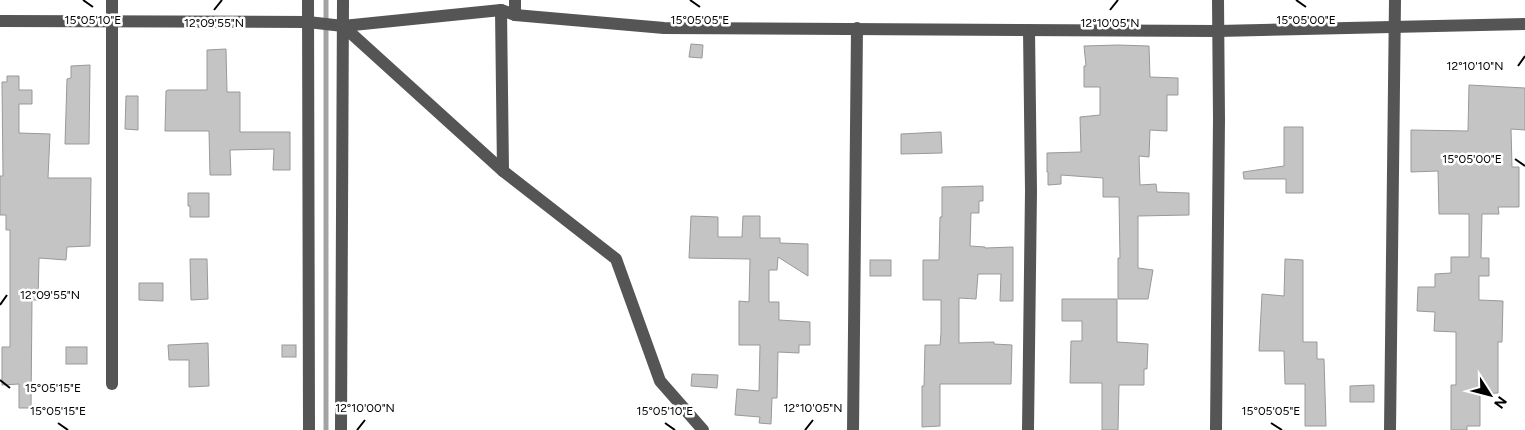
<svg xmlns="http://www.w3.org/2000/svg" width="1525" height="430" viewBox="0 0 1525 430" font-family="Figtree,sans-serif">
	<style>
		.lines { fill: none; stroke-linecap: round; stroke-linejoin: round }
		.stream { stroke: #a3a3a3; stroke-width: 5 }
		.building { fill: #c4c4c4; stroke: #999 }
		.minor { stroke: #555; stroke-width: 12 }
		.ticks { fill: none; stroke: #000; stroke-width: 2 }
		.ticks-label { font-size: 12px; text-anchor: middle; fill: #000; stroke: #fff; stroke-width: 5; stroke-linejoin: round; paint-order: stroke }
	</style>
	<rect width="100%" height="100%" fill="#fff"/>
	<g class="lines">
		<polyline class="stream" points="326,0 326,430"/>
	</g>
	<g class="building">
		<polygon points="691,44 703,45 702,58 689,57"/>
		<polygon points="1118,45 1149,46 1150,77 1178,78 1178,95 1167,95 1167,131 1150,130 1149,157 1139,156 1140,185 1156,184 1157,192 1189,193 1189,215 1138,216 1138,268 1153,270 1148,299 1118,299 1118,258 1120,258 1119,197 1103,197 1103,178 1061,175 1061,184 1048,185 1048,172 1047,172 1047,153 1081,152 1080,117 1100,115 1100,87 1084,87 1084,66 1086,66 1084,46"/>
		<polygon points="226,49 227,92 240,92 240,132 290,132 290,170 273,170 274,149 230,150 231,175 210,175 209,131 165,131 166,91 168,90 207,90 207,50"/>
		<polygon points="90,65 89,144 65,144 67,79 71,78 71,66"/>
		<polygon points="7,76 19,76 19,90 32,90 32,104 19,104 19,133 50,134 48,178 91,178 90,246 67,247 66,260 39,258 38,300 32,300 31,408 19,408 19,384 2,385 2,347 10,347 10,230 6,230 6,215 0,215 0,176 3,176 2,82 7,82"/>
		<polygon points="1469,85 1525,88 1525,130 1511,129 1512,167 1519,167 1519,207 1498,207 1499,214 1482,214 1481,258 1489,258 1489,276 1479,276 1479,300 1503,301 1502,342 1498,342 1498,393 1480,394 1480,426 1467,426 1467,430 1451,430 1451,385 1456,385 1456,332 1434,331 1435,312 1417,311 1418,287 1435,287 1435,274 1451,273 1451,257 1469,257 1469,214 1439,214 1438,171 1411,172 1411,130 1468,131"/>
		<polygon points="126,96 138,96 138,130 125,129"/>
		<polygon points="1284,127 1303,127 1303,193 1286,193 1286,179 1244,179 1243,172 1284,166"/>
		<polygon points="940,132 941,132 942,153 901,154 901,134"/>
		<polygon points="983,186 983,201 979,201 979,213 971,213 970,246 985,247 985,248 1013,247 1013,301 1000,301 1001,274 978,274 976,299 959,298 959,343 994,342 994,344 1012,345 1011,384 940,384 940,426 922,427 922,386 924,386 925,345 940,345 941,333 941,300 923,300 923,260 939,260 940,217 942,217 942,187"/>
		<polygon points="188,193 209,193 209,217 190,217 190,206 188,206"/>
		<polygon points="691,216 718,217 718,237 742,237 743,216 760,216 760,238 780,238 780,243 808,244 808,276 778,257 777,270 769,270 769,302 779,302 779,320 810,322 810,345 799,345 799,353 778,352 777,398 772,398 771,424 759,423 760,417 735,415 737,389 759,391 760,345 739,345 739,301 749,302 750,259 689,258"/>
		<polygon points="190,259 207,259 208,299 191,300"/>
		<polygon points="1285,259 1303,260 1303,342 1317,342 1317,359 1324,359 1326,426 1305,426 1305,384 1285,384 1284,351 1259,351 1262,294 1284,296"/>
		<rect x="870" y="260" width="21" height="16"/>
		<polygon points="139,283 163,283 163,301 139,300"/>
		<polygon points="1062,299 1117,299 1117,342 1148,344 1147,369 1144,369 1144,385 1119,385 1118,430 1102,430 1102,383 1070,383 1071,341 1082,341 1082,321 1062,321"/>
		<polygon points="208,343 209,386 189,387 189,360 169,360 168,345"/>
		<rect x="282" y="345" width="14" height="12"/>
		<rect x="66" y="347" width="21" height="17"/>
		<polygon points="692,374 718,375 717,388 691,386"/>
		<polygon points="1374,385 1374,402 1350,402 1350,386"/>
	</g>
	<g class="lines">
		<g class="minor">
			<polyline points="112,0 112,384"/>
			<polyline points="308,0 309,430"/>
			<polyline points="501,10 503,171"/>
			<polyline points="515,15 515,0"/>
			<polyline points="0,21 308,22 343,26 501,10 515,15 664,28 1218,31 1525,24"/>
			<polyline points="343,26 503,171 616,259 660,381 703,430"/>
			<polyline points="341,430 343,0"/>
			<polyline points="853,430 857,28"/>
			<polyline points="1028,430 1031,191 1029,30"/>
			<polyline points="1216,430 1219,119 1218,0"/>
			<polyline points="1390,430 1395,0"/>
		</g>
	</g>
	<path class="ticks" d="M83 0 93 7M690 0 700 7M1296 0 1306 7M214 10 222 0M1110 10 1118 0M1518 66 1525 56M1515 159 1525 166M0 305 7 295M0 380 10 388M58 423 68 430M665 423 675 430M1271 423 1282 430M357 430 365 420M805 430 813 420"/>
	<g class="ticks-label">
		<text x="93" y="24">15°05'10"E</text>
		<text x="700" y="24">15°05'05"E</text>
		<text x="1306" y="24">15°05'00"E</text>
		<text x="214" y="27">12°09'55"N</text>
		<text x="1110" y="27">12°10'05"N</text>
		<text x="1475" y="70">12°10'10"N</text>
		<text x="1472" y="163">15°05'00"E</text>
		<text x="50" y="299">12°09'55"N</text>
		<text x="53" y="392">15°05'15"E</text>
		<text x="365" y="412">12°10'00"N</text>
		<text x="813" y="412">12°10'05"N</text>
		<text x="58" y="415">15°05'15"E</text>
		<text x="665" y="415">15°05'10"E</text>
		<text x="1271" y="415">15°05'05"E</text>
	</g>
	<g transform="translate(1490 395) rotate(126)" stroke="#ffffff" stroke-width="4" paint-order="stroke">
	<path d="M0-4L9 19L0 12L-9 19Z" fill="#000000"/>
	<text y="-8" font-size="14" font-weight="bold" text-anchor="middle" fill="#000000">N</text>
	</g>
</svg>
